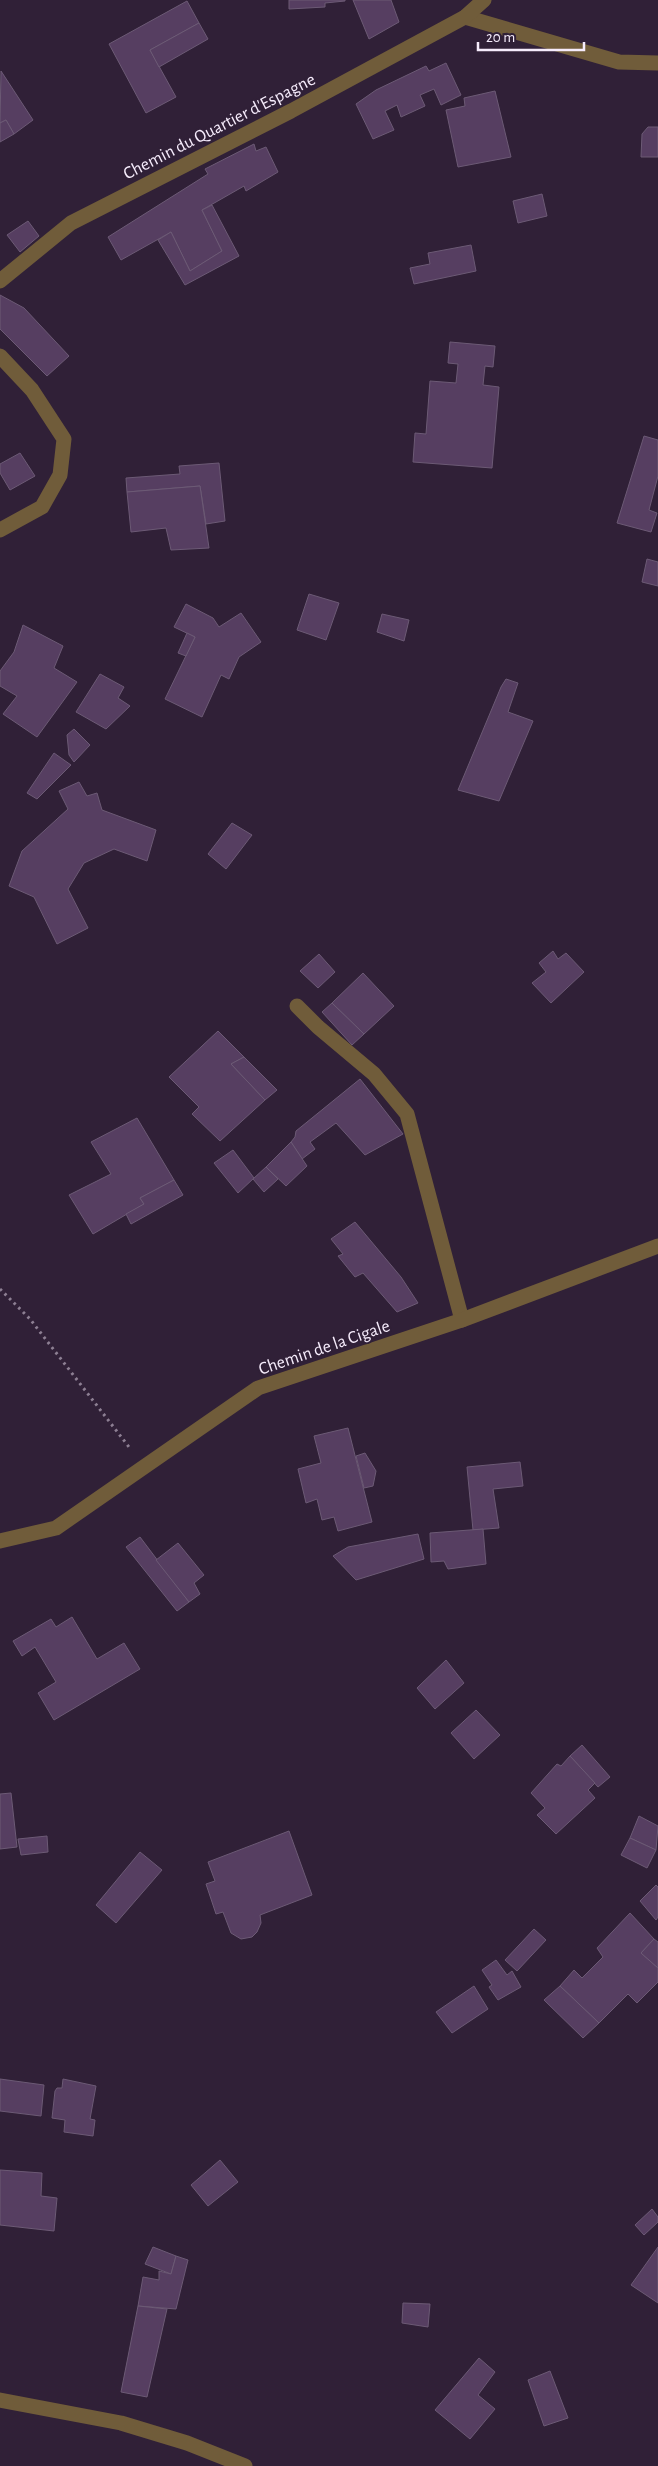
<svg xmlns="http://www.w3.org/2000/svg" width="658" height="2466" viewBox="0 0 658 2466" font-family="'Alegreya Sans',sans-serif">
	<style>
		.building { fill: #563e61; stroke: #6c5a75 }
		.lines { fill: none; stroke-linecap: round; stroke-linejoin: round }
		.path { stroke: #8d7f93; stroke-width: 3; stroke-dasharray: 2.5 4; stroke-linecap: butt }
		.minor { stroke: #705c3a; stroke-width: 15 }
		.labels { text-anchor: middle; stroke-width: 4; stroke-linejoin: round; paint-order: stroke }
		.street-label { font-size: 18px; fill: #f6ecfc; stroke: #302037 }
	</style>
	<rect width="100%" height="100%" fill="#302037"/>
	<g class="building">
		<polygon points="289,0 345,0 345,1 325,3 325,7 289,9"/>
		<polygon points="353,0 391,0 399,22 369,39"/>
		<polygon points="187,1 199,23 150,50 176,97 146,113 109,44"/>
		<polygon points="199,23 208,39 159,67 150,50"/>
		<polygon points="446,63 461,95 441,105 434,89 420,95 425,106 401,117 397,105 385,111 394,130 373,139 356,104 376,90 426,66 429,71"/>
		<polygon points="1,71 33,120 14,134 6,120 0,123"/>
		<polygon points="495,91 511,157 458,167 446,110 465,106 464,98"/>
		<polygon points="6,120 14,134 0,142 0,123"/>
		<polygon points="648,127 658,127 658,157 641,157 642,134"/>
		<polygon points="254,144 256,151 266,147 278,172 246,191 244,186 202,210 222,251 190,271 171,232 121,260 108,237 208,174 205,169"/>
		<polygon points="542,194 547,216 518,223 513,201"/>
		<polygon points="212,205 239,256 185,285 158,240 171,232 190,271 222,251 202,210"/>
		<polygon points="28,221 39,236 20,252 7,235"/>
		<polygon points="471,245 476,271 414,284 410,268 430,264 428,253"/>
		<polygon points="0,295 24,308 69,356 47,376 0,329"/>
		<polygon points="450,342 495,346 493,367 485,366 483,385 499,387 492,468 413,462 415,433 426,434 430,381 456,383 458,364 448,363"/>
		<polygon points="644,436 658,440 658,476 649,510 657,513 651,532 617,523"/>
		<polygon points="20,453 35,476 10,490 0,473 0,464"/>
		<polygon points="219,463 225,521 206,524 200,486 127,492 126,478 180,474 179,466"/>
		<polygon points="200,486 209,548 171,550 166,528 131,532 127,492"/>
		<polygon points="647,559 658,562 658,586 642,582"/>
		<polygon points="309,594 339,603 326,640 297,630"/>
		<polygon points="186,604 213,618 219,627 241,613 261,642 239,657 229,679 221,675 202,717 165,699 195,637 174,627"/>
		<polygon points="382,614 409,620 404,641 377,632"/>
		<polygon points="23,625 63,646 54,668 77,682 37,737 3,714 17,696 0,686 0,671 14,652"/>
		<polygon points="187,633 195,637 186,656 178,653"/>
		<polygon points="100,674 124,687 118,698 130,706 106,729 76,712"/>
		<polygon points="506,679 518,683 508,712 533,721 499,801 458,790 501,687"/>
		<polygon points="74,729 90,745 74,762 69,755 67,735"/>
		<polygon points="54,753 71,765 37,799 27,793"/>
		<polygon points="79,782 87,796 97,793 102,810 156,830 147,861 114,849 84,863 68,889 88,928 57,944 34,897 9,886 22,851 68,809 59,791"/>
		<polygon points="232,823 252,835 226,869 208,854"/>
		<polygon points="553,951 558,959 566,953 584,972 551,1003 532,983 546,972 539,963"/>
		<polygon points="319,954 335,972 318,988 300,971"/>
		<polygon points="363,973 394,1006 364,1034 332,1003"/>
		<polygon points="332,1003 364,1034 352,1045 322,1012"/>
		<polygon points="218,1031 244,1057 231,1064 265,1100 220,1141 192,1114 199,1107 169,1077"/>
		<polygon points="244,1057 277,1090 265,1100 231,1064"/>
		<polygon points="360,1079 403,1134 365,1155 336,1123 310,1142 315,1149 302,1159 291,1142 295,1137 296,1131"/>
		<polygon points="137,1118 174,1180 140,1198 144,1204 93,1234 69,1195 111,1174 91,1142"/>
		<polygon points="291,1142 307,1166 286,1186 266,1167"/>
		<polygon points="233,1150 254,1178 238,1193 214,1163"/>
		<polygon points="266,1167 278,1179 264,1192 253,1179"/>
		<polygon points="174,1180 183,1195 131,1224 126,1214 144,1204 140,1198"/>
		<polygon points="355,1222 401,1277 418,1303 397,1312 363,1273 355,1277 338,1256 343,1254 331,1239"/>
		<polygon points="348,1428 372,1522 338,1531 334,1517 322,1520 317,1499 306,1503 298,1469 321,1463 314,1436"/>
		<polygon points="365,1453 376,1471 373,1486 364,1488 356,1456"/>
		<polygon points="520,1462 523,1486 493,1489 499,1528 473,1530 467,1467"/>
		<polygon points="483,1529 486,1564 448,1569 444,1561 431,1562 430,1533"/>
		<polygon points="418,1534 424,1559 356,1580 333,1556 348,1547"/>
		<polygon points="140,1537 189,1602 177,1611 126,1547"/>
		<polygon points="178,1543 204,1575 194,1583 200,1594 189,1602 156,1560"/>
		<polygon points="72,1617 97,1659 124,1643 140,1669 54,1720 38,1693 56,1682 35,1647 22,1656 13,1641 51,1619 56,1627"/>
		<polygon points="446,1660 464,1683 435,1709 417,1688"/>
		<polygon points="476,1710 500,1735 474,1759 451,1733"/>
		<polygon points="582,1745 610,1777 598,1787 570,1756"/>
		<polygon points="570,1756 595,1783 588,1790 595,1798 556,1834 537,1815 545,1808 531,1793 557,1764 561,1766"/>
		<polygon points="11,1793 17,1847 0,1849 0,1794"/>
		<polygon points="639,1816 658,1826 656,1850 630,1838"/>
		<polygon points="289,1831 312,1895 260,1915 261,1923 257,1932 252,1937 241,1939 231,1933 223,1912 216,1914 206,1884 215,1881 208,1862"/>
		<polygon points="47,1836 48,1852 21,1855 18,1839"/>
		<polygon points="630,1838 656,1850 647,1868 621,1855"/>
		<polygon points="140,1852 162,1870 116,1923 96,1905"/>
		<polygon points="656,1885 658,1887 658,1917 656,1920 640,1901"/>
		<polygon points="630,1913 654,1939 641,1953 658,1968 658,1982 637,2003 628,1994 599,2023 560,1986 574,1970 582,1978 603,1957 597,1948"/>
		<polygon points="534,1929 546,1940 517,1971 505,1960"/>
		<polygon points="654,1939 658,1942 658,1968 641,1953"/>
		<polygon points="496,1960 507,1975 512,1971 521,1987 498,2000 489,1987 492,1985 482,1970"/>
		<polygon points="474,1986 488,2009 452,2033 436,2012"/>
		<polygon points="560,1986 599,2023 583,2038 544,2000"/>
		<polygon points="0,2079 44,2085 41,2116 0,2111"/>
		<polygon points="63,2079 96,2086 90,2119 95,2120 93,2136 64,2132 65,2120 52,2118 55,2091 57,2088 62,2088"/>
		<polygon points="220,2160 238,2182 208,2206 191,2185"/>
		<polygon points="0,2170 42,2173 41,2196 57,2198 54,2231 0,2225"/>
		<polygon points="652,2209 658,2217 658,2222 644,2235 635,2225"/>
		<polygon points="153,2247 176,2256 171,2274 145,2264"/>
		<polygon points="658,2247 658,2303 631,2285"/>
		<polygon points="176,2256 188,2260 176,2309 138,2306 143,2277 159,2280 159,2271 171,2274"/>
		<polygon points="403,2303 430,2304 428,2327 402,2323"/>
		<polygon points="138,2306 167,2309 147,2397 121,2392"/>
		<polygon points="479,2358 495,2372 478,2395 495,2409 470,2439 435,2410"/>
		<polygon points="550,2371 568,2418 544,2426 528,2380"/>
	</g>
	<g class="lines">
		<polyline class="path" points="0,1289 30,1319 129,1447"/>
		<g class="minor">
			<polyline points="465,17 619,62 658,63"/>
			<polyline points="0,281 71,223 291,111 465,17 484,0"/>
			<polyline points="0,356 32,390 64,439 60,475 42,507 0,530"/>
			<polyline points="297,1006 318,1027 374,1074 407,1114 462,1320"/>
			<polyline points="0,1541 56,1528 258,1388 462,1320 658,1246"/>
			<polyline points="0,2400 121,2423 187,2443 245,2466"/>
		</g>
	</g>
	<g class="labels">
		<g class="street-label">
			<text transform="translate(219 126) rotate(-27)" y="6">Chemin du Quartier d'Espagne</text>
			<text transform="translate(324 1347) rotate(-19)" y="6">Chemin de la Cigale</text>
		</g>
	</g>
	<path d="M478 42v8h106v-8" fill="none" stroke="#f6ecfc" stroke-width="2.5"/>
	<text x="486" y="42" font-size="15" fill="#f6ecfc" stroke="#302037" stroke-width="4" paint-order="stroke">20 m</text>
</svg>
